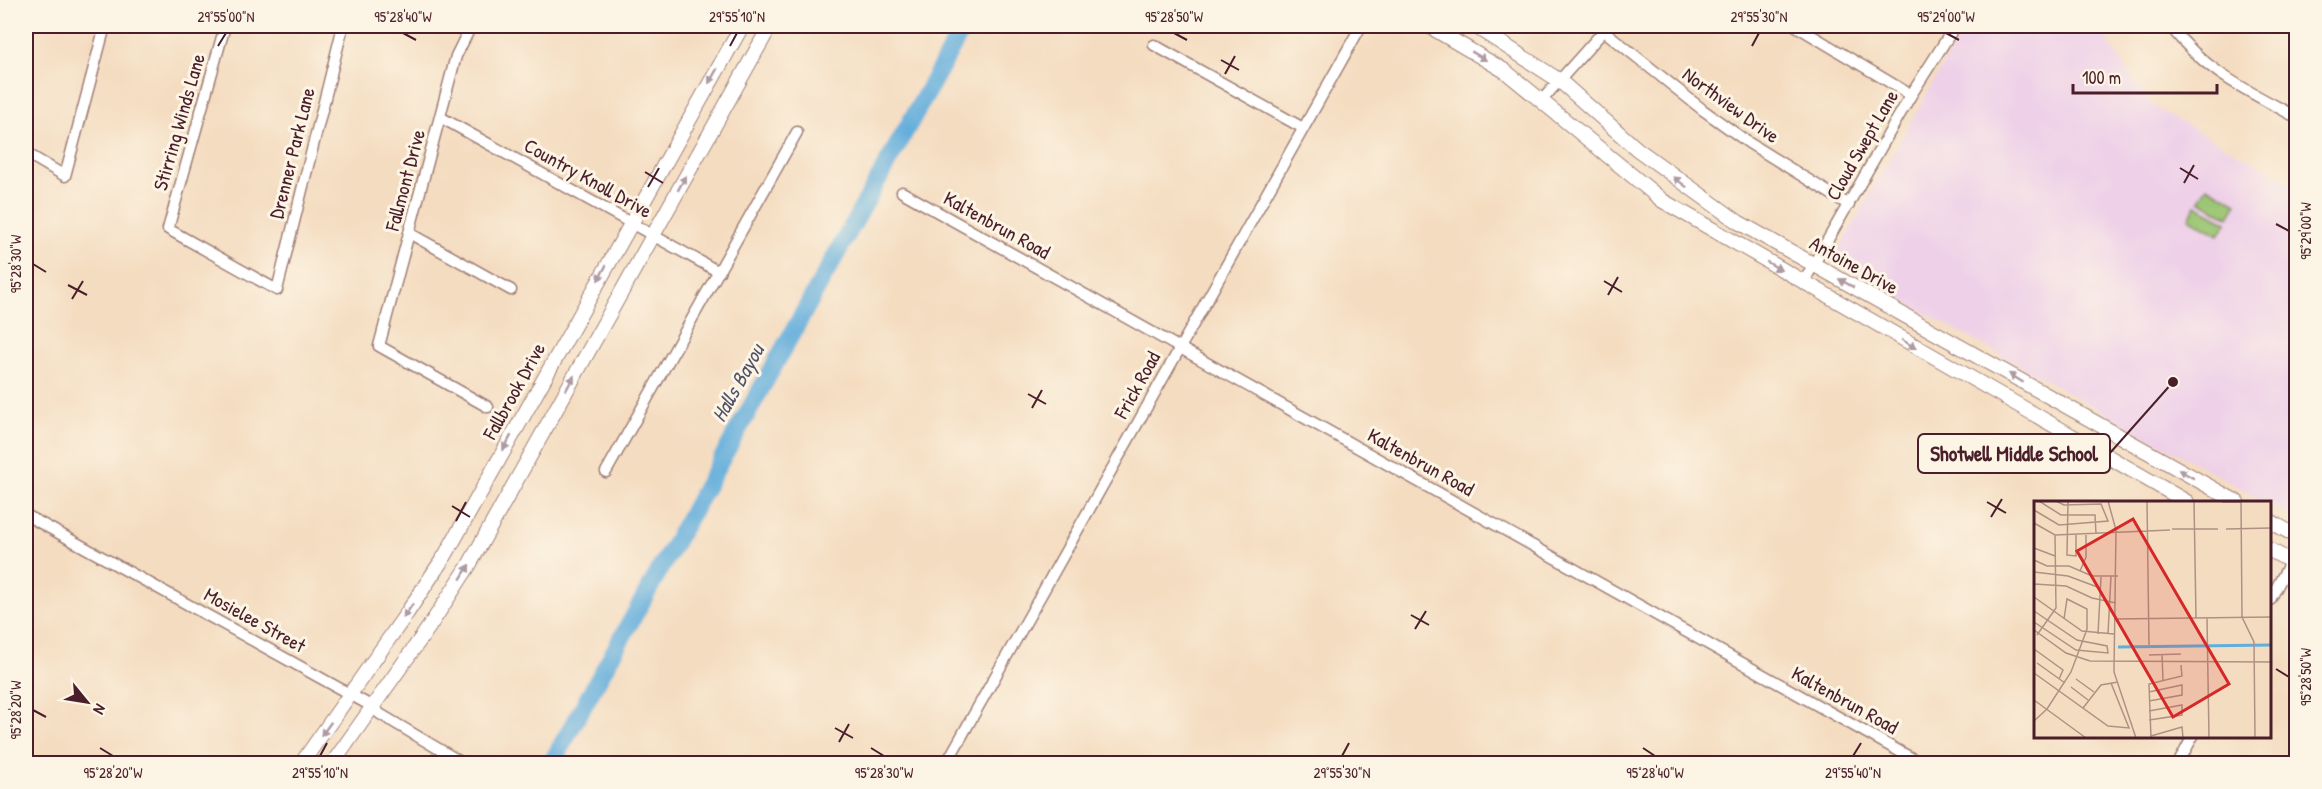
<svg xmlns="http://www.w3.org/2000/svg" width="2322" height="789" viewBox="0 0 2322 789" font-family="'Patrick Hand',sans-serif">
	<style>
		.built { fill: #eed0e8 }
		.green { fill: #9bc673; stroke: #72724f; stroke-width: 1.5 }
		.lines { fill: none; stroke-linecap: round; stroke-linejoin: round }
		.river { stroke: #62addb; stroke-width: 18 }
		.minor-casing { stroke: #9f7e76; stroke-width: 13 }
		.major-casing { stroke: #9f7e76; stroke-width: 16 }
		.minor { stroke: #fff; stroke-width: 10 }
		.major { stroke: #fff; stroke-width: 14 }
		.oneway { fill: #ae9aa0 }
		.ticks { fill: none; stroke: #4a1f2b; stroke-width: 2 }
		.labels { text-anchor: middle; stroke-width: 6; stroke-linejoin: round; paint-order: stroke }
		.street-label { font-size: 20px; fill: #4a1f2b; stroke: #fcf5e5 }
		.water-label { font-size: 21px; font-style: italic; fill: #525169; stroke: #fcf5e5 }
		.inset-river { fill: none; stroke: #62addb; stroke-width: 3 }
		.inset-road { fill: none; stroke: #b09084; stroke-width: 1.5 }
		.view { fill: #d62828; fill-opacity: 0.15; stroke: #d62828; stroke-width: 3 }
		.inset-edge { fill: none; stroke: #4a1f2b; stroke-width: 3 }
		.leader { fill: none; stroke: #4a1f2b; stroke-width: 2 }
		.callout-dot { fill: #4a1f2b; stroke: #fcf5e5; stroke-width: 2 }
		.callout { fill: #fcf5e5; stroke: #4a1f2b; stroke-width: 2 }
		.callout-label { font-size: 21px; text-anchor: middle; font-weight: bold; fill: #4a1f2b }
		.neatline { fill: none; stroke: #4a1f2b; stroke-width: 2 }
		.ticks-label { font-size: 15px; text-anchor: middle; fill: #4a1f2b }
	</style>
	<rect width="100%" height="100%" fill="#fcf5e5"/>
	<filter id="ink" filterUnits="userSpaceOnUse"><feTurbulence type="fractalNoise" baseFrequency=".0167" numOctaves="2"/><feDisplacementMap in="SourceGraphic" scale="12" xChannelSelector="R" yChannelSelector="G"/><feConvolveMatrix kernelMatrix="1 2 1 2 8 2 1 2 1" color-interpolation-filters="sRGB"/></filter>
	<filter id="wash" filterUnits="userSpaceOnUse"><feTurbulence type="fractalNoise" baseFrequency=".008" numOctaves="4" result="noise"/><feDisplacementMap in="SourceGraphic" scale="24" xChannelSelector="R" yChannelSelector="G"/><feGaussianBlur stdDeviation="1.35" result="paint"/><feColorMatrix in="noise" values="0 0 0 0 0 0 0 0 0 0 0 0 0 0 0 0 0 1.4 0 .05"/><feComposite in="paint" operator="in"/></filter>
	<g filter="url(#wash)">
		<rect width="100%" height="100%" fill="#f4dcc0"/>
		<polygon class="built" points="1969,26 2098,26 2152,106 2296,185 2296,519 1832,261 1960,35"/>
		<g class="green">
			<polygon points="2207,186 2237,203 2229,217 2199,200"/>
			<polygon points="2196,205 2227,222 2219,235 2189,218"/>
		</g>
		<g class="lines">
			<polyline class="river" points="551,764 964,26"/>
		</g>
	</g>
	<g filter="url(#ink)">
		<g class="lines">
			<g class="minor-casing">
				<g id="minor">
					<polyline points="225,26 168,229 277,290 343,26"/>
					<polyline points="471,26 456,56 379,346 488,407"/>
					<polyline points="1598,26 1703,110 1749,143 1849,205"/>
					<polyline points="1796,26 1911,95"/>
					<path d="M2170 26C2207 73 2245 89 2296 117"/>
					<polyline points="1154,45 1303,128"/>
					<polyline points="1542,100 1608,26"/>
					<polyline points="440,117 719,272"/>
					<polyline points="26,153 65,176 105,26"/>
					<polyline points="902,192 1922,764"/>
					<polyline points="409,233 511,290"/>
					<polyline points="1803,283 1911,95 1955,26"/>
					<polyline points="606,472 797,132"/>
					<polyline points="26,515 373,707 380,714 464,764"/>
					<polyline points="2270,600 2296,551"/>
					<polyline points="946,764 1361,26"/>
					<polyline points="2178,764 2193,736"/>
				</g>
			</g>
			<g class="major-casing">
				<g id="major">
					<polyline points="1429,26 1505,71 1663,201 2187,502"/>
					<polyline points="1475,26 1560,81 1637,149 1738,222 2237,502"/>
					<polyline points="2270,521 2296,536"/>
					<polyline points="2270,550 2296,564"/>
					<polyline points="301,764 407,613 446,554 742,26"/>
					<polyline points="332,764 429,627 468,567 770,26"/>
				</g>
			</g>
			<use href="#minor" class="minor"/>
			<use href="#major" class="major"/>
		</g>
		<defs><path id="oneway-solid" d="M-6-.8H1V-3.2L6.5 0L1 3.2V.8H-6Z" transform="scale(1.5)"/></defs>
		<g class="oneway">
			<use href="#oneway-solid" transform="translate(1479 56) rotate(31)"/>
			<use href="#oneway-solid" transform="translate(713 76) rotate(120)"/>
			<use href="#oneway-solid" transform="translate(1680 182) rotate(-143)"/>
			<use href="#oneway-solid" transform="translate(682 183) rotate(-61)"/>
			<use href="#oneway-solid" transform="translate(1774 266) rotate(30)"/>
			<use href="#oneway-solid" transform="translate(602 273) rotate(119)"/>
			<use href="#oneway-solid" transform="translate(1846 283) rotate(-151)"/>
			<use href="#oneway-solid" transform="translate(1909 344) rotate(30)"/>
			<use href="#oneway-solid" transform="translate(2016 378) rotate(-148)"/>
			<use href="#oneway-solid" transform="translate(570 383) rotate(-61)"/>
			<use href="#oneway-solid" transform="translate(507 443) rotate(119)"/>
			<use href="#oneway-solid" transform="translate(2186 474) rotate(-151)"/>
			<use href="#oneway-solid" transform="translate(465 572) rotate(-58)"/>
			<use href="#oneway-solid" transform="translate(408 611) rotate(124)"/>
			<use href="#oneway-solid" transform="translate(326 729) rotate(126)"/>
		</g>
	</g>
	<path class="ticks" d="M403 33 416 40M1174 33 1187 40M1946 33 1959 40M218 46 226 33M730 46 737 33M1752 46 1759 33M1221 60 1239 70M1225 74 1235 56M2180 168 2198 179M645 172 663 183M2184 183 2194 165M648 187 659 168M2276 224 2289 231M33 264 46 272M1604 281 1622 292M68 285 87 295M1608 295 1618 277M72 299 83 281M1028 394 1046 404M1032 408 1042 390M1987 502 2006 513M452 506 470 517M1991 517 2002 499M456 521 466 502M1411 615 1429 625M1415 629 1426 611M2276 669 2289 677M33 710 46 717M835 728 853 738M839 742 849 724M100 748 113 756M871 748 884 756M1643 748 1655 756M320 756 327 743M1342 756 1349 743M1853 756 1861 743"/>
	<g class="labels">
		<g class="street-label">
			<text transform="translate(1731 105) rotate(36)" y="7">Northview Drive</text>
			<text transform="translate(179 122) rotate(-74)" y="7">Stirring Winds Lane</text>
			<text transform="translate(1862 145) rotate(-60)" y="7">Cloud Swept Lane</text>
			<text transform="translate(292 153) rotate(-76)" y="7">Drenner Park Lane</text>
			<text transform="translate(588 178) rotate(29)" y="7">Country Knoll Drive</text>
			<text transform="translate(405 180) rotate(-75)" y="7">Fallmont Drive</text>
			<text transform="translate(997 225) rotate(29)" y="7">Kaltenbrun Road</text>
			<text transform="translate(1854 265) rotate(29)" y="7">Antoine Drive</text>
			<text transform="translate(1137 385) rotate(-61)" y="7">Frick Road</text>
			<text transform="translate(514 391) rotate(-61)" y="7">Fallbrook Drive</text>
			<text transform="translate(1421 462) rotate(29)" y="7">Kaltenbrun Road</text>
			<text transform="translate(255 620) rotate(29)" y="7">Mosielee Street</text>
			<text transform="translate(1845 700) rotate(29)" y="7">Kaltenbrun Road</text>
		</g>
		<g class="water-label">
			<text transform="translate(738 383) rotate(-61)" y="7">Halls Bayou</text>
		</g>
	</g>
	<g transform="translate(2034 501)">
		<rect width="237" height="237" fill="#f4dcc0"/>
		<path class="inset-river" d="M84 146 237 144"/>
		<path class="inset-road" d="M5 0 27 14H61L62 33M34 0 33 54 42 55V34M74 0 82 29 80 171 102 237M113 0 115 144M160 0 162 117M207 0 208 116 220 141 221 237M188 1H207M0 9 25 24 74 20 67 3 30 4 22 0M0 22 21 34 136 29M138 28H184M192 28 237 27M0 47 21 55M0 59 13 65H35L58 75H84M46 70 52 56V34M0 71 34 75 66 87M0 83 32 85 58 97 82 102M0 96 48 130 80 133M0 110 43 139 73 145 74 152 42 149 0 121M173 117 175 237M81 118 237 116M0 129 32 152 56 160 237 161M64 133 67 76M74 133 77 75M3 134 22 107 21 34M0 148 29 169 25 178M128 153 129 180M115 154 147 153M3 162 31 182M0 172 74 225 95 227 77 182M42 178 60 191M37 186 54 199M115 191 148 184V194L115 200M0 199 52 237M49 207 67 184 84 181M115 210 148 204V214L115 219M0 220 13 208 37 171 53 128V108L33 98 30 118M117 235 148 226 149 237M117 237 115 183 148 175 147 164"/>
		<path class="view" d="M99 18 195 183 139 216 43 50Z"/>
		<rect width="237" height="237" class="inset-edge"/>
	</g>
	<path class="leader" d="M2173 382L2110 453"/>
	<circle class="callout-dot" cx="2173" cy="382" r="6"/>
	<rect class="callout" x="1918" y="434" width="192" height="39" rx="6"/>
	<g class="callout-label">
		<text x="2014" y="461">Shotwell Middle School</text>
	</g>
	<rect width="2322" height="789" fill="none" stroke="#fcf5e5" stroke-width="66"/>
	<g transform="translate(87 702) rotate(120)" stroke="#fcf5e5" stroke-width="4.5" paint-order="stroke">
	<path d="M0-4.5L10 22L0 15L-10 22Z" fill="#4a1f2b"/>
	<text y="-9" font-size="16" font-weight="bold" text-anchor="middle" fill="#4a1f2b">N</text>
	</g>
	<path d="M2073 84v9h144v-9" fill="none" stroke="#4a1f2b" stroke-width="3"/>
	<text x="2082" y="84" font-size="18" fill="#4a1f2b" stroke="#fcf5e5" stroke-width="4.5" paint-order="stroke">100 m</text>
	<rect x="33" y="33" width="2256" height="723" class="neatline"/>
	<g class="ticks-label">
		<text x="226" y="22">29°55'00"N</text>
		<text x="403" y="22">95°28'40"W</text>
		<text x="737" y="22">29°55'10"N</text>
		<text x="1174" y="22">95°28'50"W</text>
		<text x="1759" y="22">29°55'30"N</text>
		<text x="1946" y="22">95°29'00"W</text>
		<text transform="translate(2306 231) rotate(-90)" y="5">95°29'00"W</text>
		<text transform="translate(16 264) rotate(-90)" y="5">95°28'30"W</text>
		<text transform="translate(2306 677) rotate(-90)" y="5">95°28'50"W</text>
		<text transform="translate(16 710) rotate(-90)" y="5">95°28'20"W</text>
		<text x="113" y="778">95°28'20"W</text>
		<text x="320" y="778">29°55'10"N</text>
		<text x="884" y="778">95°28'30"W</text>
		<text x="1342" y="778">29°55'30"N</text>
		<text x="1655" y="778">95°28'40"W</text>
		<text x="1853" y="778">29°55'40"N</text>
	</g>
</svg>
